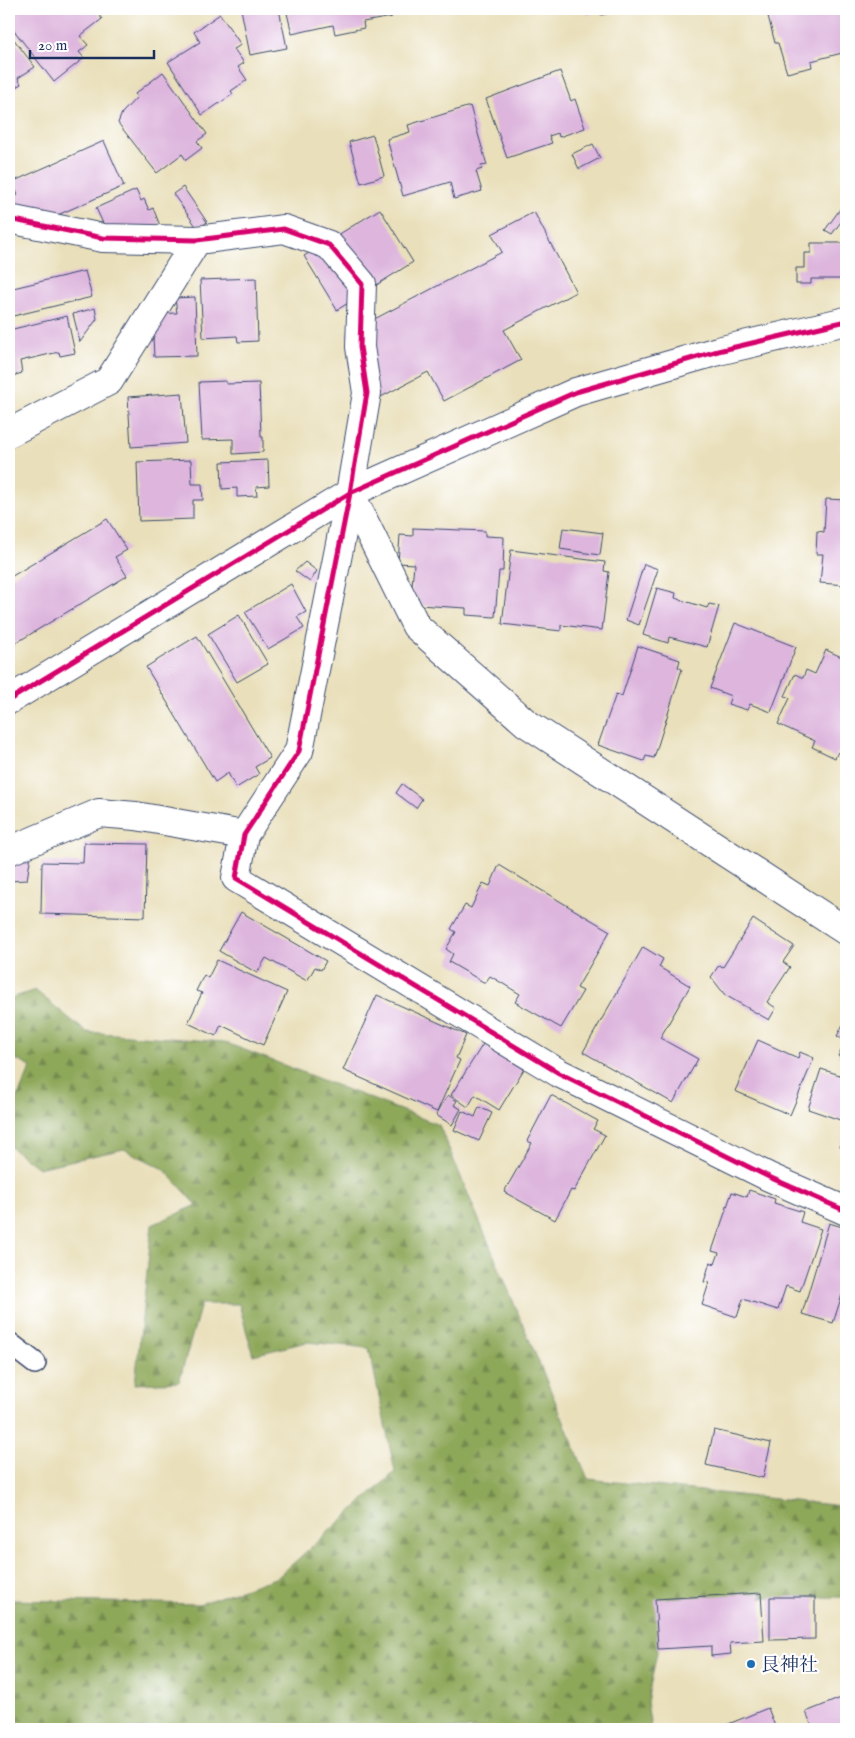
<svg xmlns="http://www.w3.org/2000/svg" width="855" height="1738" viewBox="0 0 855 1738" font-family="'IM FELL English','Noto Serif JP',serif">
	<style>
		.forest { fill: url(#forest-firs); stroke: #546c5c }
		.building { fill: #ddb5dd }
		.lines { fill: none; stroke-linecap: round; stroke-linejoin: round }
		.lane-casing { stroke: #3a496c; stroke-width: 24 }
		.street-casing { stroke: #3a496c; stroke-width: 30 }
		.secondary-casing { stroke: #3a496c; stroke-width: 30 }
		.lane { stroke: #fff; stroke-width: 21 }
		.street { stroke: #fff; stroke-width: 28 }
		.secondary { stroke: #fff; stroke-width: 28 }
		.cycleway-casing { stroke: #fff; stroke-width: 8 }
		.cycleway { stroke: #d6006c; stroke-width: 5 }
		.poi-dot { fill: #1f6fb2; stroke: #fff; stroke-width: 2 }
		.labels { text-anchor: middle; stroke-width: 4.5; stroke-linejoin: round; paint-order: stroke }
		.poi-label { font-size: 19px; fill: #1b2f5e; stroke: #fff; text-anchor: start }
	</style>
	<defs>
		<pattern id="forest-firs" width="22" height="20" patternUnits="userSpaceOnUse" patternTransform="scale(1.25)"><rect width="22" height="20" fill="#8ea85a"/><path d="M5 1l3.5 6h-7zM16 11l3.5 6h-7z" fill="#73894e"/></pattern>
	</defs>
	<rect width="100%" height="100%" fill="#fff"/>
	<filter id="ink" filterUnits="userSpaceOnUse"><feTurbulence type="fractalNoise" baseFrequency=".02" numOctaves="2"/><feDisplacementMap in="SourceGraphic" scale="10" xChannelSelector="R" yChannelSelector="G"/><feConvolveMatrix kernelMatrix="1 2 1 2 8 2 1 2 1" color-interpolation-filters="sRGB"/></filter>
	<filter id="wash" filterUnits="userSpaceOnUse"><feTurbulence type="fractalNoise" baseFrequency=".0096" numOctaves="4" result="noise"/><feDisplacementMap in="SourceGraphic" scale="20" xChannelSelector="R" yChannelSelector="G"/><feGaussianBlur stdDeviation="1.12" result="paint"/><feColorMatrix in="noise" values="0 0 0 0 0 0 0 0 0 0 0 0 0 0 0 0 0 1.4 0 .05"/><feComposite in="paint" operator="in"/></filter>
	<g filter="url(#wash)">
		<rect width="100%" height="100%" fill="#e9dfba"/>
		<polygon class="forest" points="35,990 86,1032 224,1042 439,1125 588,1479 841,1506 846,1551 846,1597 668,1598 647,1702 651,1729 9,1729 9,1600 199,1604 278,1577 395,1472 369,1348 307,1342 253,1355 239,1304 201,1304 179,1382 135,1384 152,1225 197,1205 164,1169 124,1149 38,1168 9,1146 9,1117 31,1067 9,1056 9,999"/>
		<g id="blocks">
			<g class="building">
				<polygon points="9,9 94,9 102,19 80,36 88,45 79,52 84,58 54,82 9,24"/>
				<polygon points="241,9 279,9 287,48 250,55"/>
				<polygon points="286,9 398,9 398,10 391,12 392,17 363,22 364,28 335,34 333,25 292,34"/>
				<polygon points="585,9 616,9 617,11 601,15 600,10 587,15"/>
				<polygon points="796,9 798,10 804,9 842,9 846,26 846,28 844,29 846,37 846,52 811,61 812,67 787,73 778,43 775,43 768,16"/>
				<polygon points="220,14 241,45 234,49 244,63 238,67 247,80 231,91 233,94 202,115 168,62 200,42 194,32"/>
				<polygon points="9,33 35,67 18,78 21,84 9,91"/>
				<polygon points="560,71 571,101 575,99 585,128 559,137 558,133 549,136 552,143 507,158 486,99"/>
				<polygon points="163,72 207,134 197,141 202,148 186,160 182,154 157,173 118,123 122,113 137,97 135,94"/>
				<polygon points="470,106 487,165 481,166 482,169 476,171 482,191 454,199 450,182 403,196 387,139 410,132 408,125"/>
				<polygon points="373,135 384,176 361,183 349,142"/>
				<polygon points="104,141 124,186 30,227 9,217 9,199 18,195 12,182"/>
				<polygon points="593,144 600,158 579,169 572,154"/>
				<polygon points="183,187 207,222 198,229 173,194"/>
				<polygon points="136,190 141,201 144,199 149,210 153,208 163,233 110,239 96,208"/>
				<polygon points="846,201 846,215 832,234 825,230"/>
				<polygon points="380,209 413,262 337,310 304,256"/>
				<polygon points="534,212 576,292 504,330 521,360 444,401 428,372 379,398 360,388 348,366 359,360 346,334 502,252 492,234"/>
				<polygon points="811,243 846,243 846,273 842,273 842,279 811,279 811,284 796,284 796,268 804,268 804,253 811,253"/>
				<polygon points="85,271 92,297 9,317 9,289"/>
				<polygon points="256,278 258,341 238,342 237,336 203,338 200,280"/>
				<polygon points="195,297 197,356 154,357 152,314 177,313 175,298"/>
				<polygon points="95,308 97,319 80,342 73,314"/>
				<polygon points="67,316 75,353 60,356 59,352 20,361 22,373 9,377 9,330"/>
				<polygon points="226,381 226,384 259,383 261,437 263,437 263,452 233,454 233,439 202,440 199,382"/>
				<polygon points="182,393 186,443 131,447 128,397"/>
				<polygon points="191,460 192,484 202,484 203,500 193,500 193,519 139,521 137,462"/>
				<polygon points="268,460 269,486 256,487 257,496 237,497 237,488 222,489 221,462"/>
				<polygon points="826,499 846,500 846,585 820,583 823,554 816,554 817,531 824,532"/>
				<polygon points="107,519 127,550 115,557 127,576 9,647 9,578"/>
				<polygon points="413,528 485,531 485,536 504,537 503,571 499,571 495,617 466,615 466,608 418,605 418,597 411,597 414,564 398,563 400,535 413,536"/>
				<polygon points="563,528 603,533 600,555 560,549"/>
				<polygon points="511,550 605,562 604,571 609,572 602,630 561,625 561,631 502,624"/>
				<polygon points="305,562 317,571 310,582 295,571"/>
				<polygon points="644,564 658,569 639,625 626,620"/>
				<polygon points="291,584 306,612 297,617 304,628 268,649 245,612"/>
				<polygon points="657,588 676,593 675,598 707,608 709,604 719,606 707,647 669,637 668,643 643,635"/>
				<polygon points="239,615 268,664 237,682 208,634"/>
				<polygon points="735,623 796,647 771,712 750,704 747,710 728,704 731,696 710,688"/>
				<polygon points="197,636 270,758 255,767 259,774 236,788 228,773 215,782 146,667"/>
				<polygon points="638,646 680,660 678,667 682,669 654,758 646,756 644,761 598,745 616,694 622,696"/>
				<polygon points="826,650 846,659 846,756 838,752 835,758 812,747 815,741 778,724 790,698 785,696 795,674 803,678 806,670 815,674"/>
				<polygon points="402,784 422,799 416,808 396,793"/>
				<polygon points="84,843 147,844 145,917 41,914 42,862 83,863"/>
				<polygon points="31,854 27,880 9,881 14,858"/>
				<polygon points="499,865 610,931 577,988 583,991 561,1028 515,1002 520,994 490,976 485,983 449,962 453,954 446,949 456,932 451,929 465,905 471,908 483,883 490,886"/>
				<polygon points="241,912 326,961 321,970 315,967 307,981 266,958 257,973 219,951"/>
				<polygon points="753,919 794,946 783,962 790,967 767,1002 776,1008 769,1020 725,995 711,977 719,965 723,967"/>
				<polygon points="643,947 663,959 659,967 690,986 660,1038 698,1059 673,1103 583,1052"/>
				<polygon points="217,960 287,992 263,1045 221,1025 216,1036 188,1023 202,993 196,991 204,975 208,978"/>
				<polygon points="377,995 466,1035 456,1058 460,1060 437,1112 343,1070"/>
				<polygon points="846,1019 846,1061 838,1056 846,1041 837,1036"/>
				<polygon points="758,1040 798,1058 800,1052 814,1058 790,1115 735,1091"/>
				<polygon points="483,1044 524,1069 499,1110 475,1095 468,1107 451,1095"/>
				<polygon points="821,1069 846,1077 846,1122 808,1109"/>
				<polygon points="448,1095 457,1101 454,1105 461,1109 452,1125 436,1115"/>
				<polygon points="551,1095 598,1121 593,1129 605,1135 574,1191 571,1190 555,1220 504,1192 532,1143 527,1141"/>
				<polygon points="479,1107 492,1113 479,1141 454,1130 462,1111 475,1117"/>
				<polygon points="846,1131 846,1150 840,1147"/>
				<polygon points="749,1190 775,1199 774,1203 803,1212 800,1222 821,1229 800,1291 786,1286 778,1310 743,1299 737,1317 702,1305 709,1283 704,1282 710,1262 715,1264 719,1253 712,1251 732,1192 747,1197"/>
				<polygon points="829,1223 846,1228 846,1296 842,1295 833,1323 802,1314"/>
				<polygon points="714,1430 771,1443 763,1478 706,1465"/>
				<polygon points="761,1593 764,1641 730,1643 731,1654 711,1656 711,1646 658,1649 655,1599"/>
				<polygon points="770,1597 815,1597 815,1639 770,1640"/>
				<polygon points="846,1696 846,1729 813,1729 806,1712"/>
				<polygon points="768,1708 776,1729 716,1729"/>
			</g>
		</g>
	</g>
	<g filter="url(#ink)">
		<use href="#blocks" fill-opacity="0" stroke="#3a496c" stroke-width="1"/>
		<g class="lines">
			<g class="lane-casing">
				<polyline id="lane" points="9,1343 35,1363"/>
			</g>
			<g class="street-casing">
				<g id="street">
					<polyline points="9,219 103,238 197,240 284,229 329,245 362,284 360,347 367,393 350,493 299,751 244,835 236,878 559,1073 769,1177 846,1211"/>
					<polyline points="9,433 109,381 197,240"/>
					<polyline points="350,493 416,626 526,723 846,931"/>
					<polyline points="9,851 99,813 136,816 244,835"/>
				</g>
			</g>
			<g class="secondary-casing">
				<polyline id="secondary" points="9,700 350,493 576,392 718,351 846,321"/>
			</g>
			<use href="#lane" class="lane"/>
			<use href="#street" class="street"/>
			<use href="#secondary" class="secondary"/>
			<g class="cycleway-casing">
				<g id="cycleway">
					<polyline points="9,219 103,238 197,240 284,229 329,245 362,284 360,347 367,393 350,493 299,751 244,835 236,878 559,1073 769,1177 846,1211"/>
					<polyline points="9,700 350,493 576,392 718,351 846,321"/>
				</g>
			</g>
			<use href="#cycleway" class="cycleway"/>
		</g>
	</g>
	<circle class="poi-dot" cx="751" cy="1664" r="5"/>
	<g class="labels">
		<g class="poi-label">
			<text x="761" y="1671">艮神社</text>
		</g>
	</g>
	<rect width="855" height="1738" fill="none" stroke="#fff" stroke-width="30"/>
	<path d="M30 50v8h124v-8" fill="none" stroke="#1b2f5e" stroke-width="2.5"/>
	<text x="38" y="50" font-size="15" fill="#1b2f5e" stroke="#ffffff" stroke-width="4" paint-order="stroke">20 m</text>
</svg>
